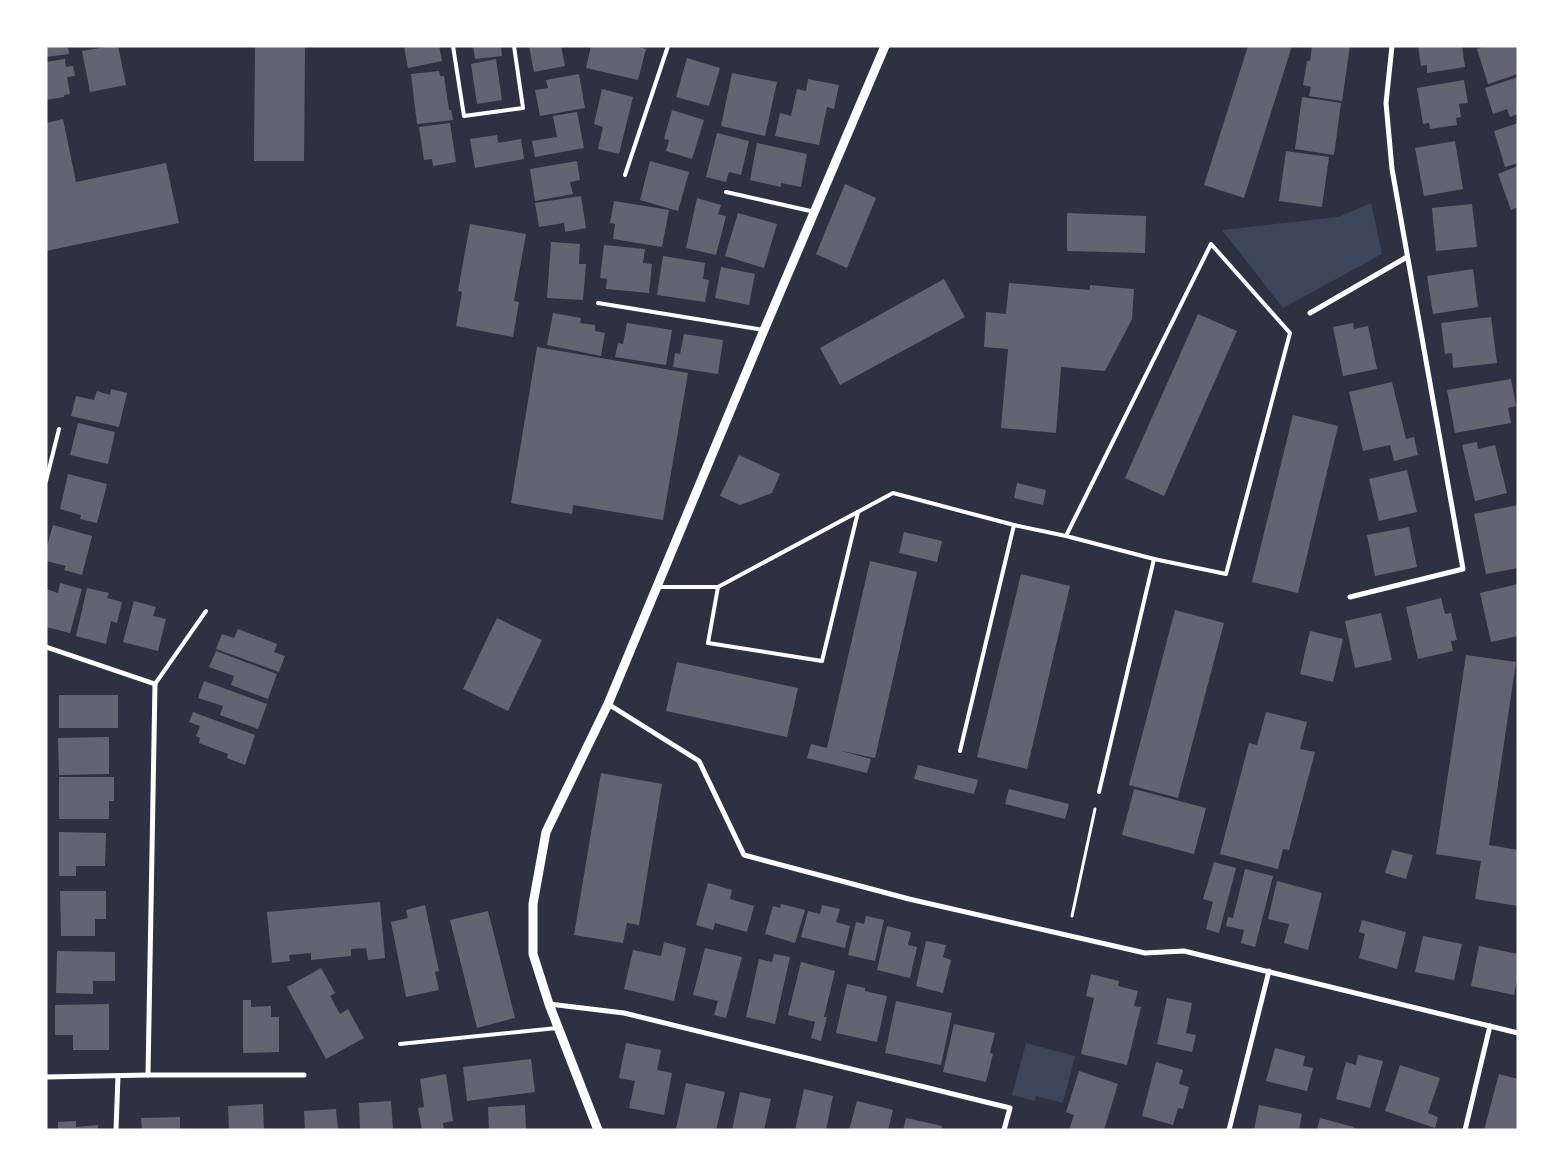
<svg xmlns="http://www.w3.org/2000/svg" width="1564" height="1176" viewBox="0 0 1564 1176" font-family="'DM Sans',sans-serif">
	<style>
		.green { fill: #3c4559 }
		.building { fill: #626471 }
		.lines { fill: none; stroke-linecap: round; stroke-linejoin: round }
		.path { stroke: #fff; stroke-width: 3 }
		.service { stroke: #fff; stroke-width: 4 }
		.minor { stroke: #fff; stroke-width: 5 }
		.tertiary { stroke: #fff; stroke-width: 9 }
	</style>
	<rect width="100%" height="100%" fill="#2d3142"/>
	<g class="green">
		<polygon points="1371,203 1382,254 1283,308 1222,230 1338,217"/>
		<polygon points="1026,1043 1075,1056 1063,1103 1036,1096 1035,1101 1012,1095"/>
	</g>
	<g class="building">
		<polygon points="46,46 68,46 69,54 46,57"/>
		<polygon points="111,46 118,46 126,85 90,92 82,51"/>
		<polygon points="255,46 305,46 304,161 254,161"/>
		<polygon points="404,46 439,46 442,61 408,68"/>
		<polygon points="473,46 501,46 502,56 475,59"/>
		<polygon points="529,46 561,46 565,66 534,72"/>
		<polygon points="591,46 635,46 646,49 638,80 586,68"/>
		<polygon points="1248,46 1292,46 1244,198 1204,185"/>
		<polygon points="1312,46 1350,46 1342,101 1309,96 1311,87 1303,85 1307,61 1310,61"/>
		<polygon points="1418,46 1462,46 1465,67 1427,73 1427,65 1421,66"/>
		<polygon points="1485,46 1518,46 1518,74 1488,84 1477,49"/>
		<polygon points="687,58 720,68 709,106 676,97"/>
		<polygon points="65,59 66,67 73,66 75,76 67,77 70,94 64,95 64,97 46,100 46,62"/>
		<polygon points="496,59 502,100 477,104 471,64"/>
		<polygon points="439,71 440,76 444,76 449,110 451,110 453,120 417,124 411,74"/>
		<polygon points="732,73 777,82 765,136 721,126"/>
		<polygon points="579,74 585,108 540,116 535,90 548,88 546,80"/>
		<polygon points="1518,77 1518,114 1510,117 1507,109 1493,114 1485,88"/>
		<polygon points="808,79 839,85 834,109 827,107 819,145 775,136 780,113 791,116 797,89 806,91"/>
		<polygon points="1464,80 1468,103 1459,104 1461,117 1456,118 1457,125 1430,129 1429,123 1423,124 1417,88"/>
		<polygon points="602,89 633,97 619,154 598,149 603,127 594,124"/>
		<polygon points="1302,97 1341,103 1334,155 1295,149"/>
		<polygon points="672,110 704,120 692,159 666,151 669,140 664,139"/>
		<polygon points="577,112 584,148 535,157 532,141 557,137 553,116"/>
		<polygon points="63,119 76,182 166,163 179,223 46,251 46,123"/>
		<polygon points="450,123 456,162 433,166 432,159 424,160 419,127"/>
		<polygon points="1518,123 1518,163 1505,167 1494,131"/>
		<polygon points="717,133 749,141 741,175 729,172 726,182 706,177"/>
		<polygon points="497,135 498,143 521,139 524,159 475,168 470,139"/>
		<polygon points="1455,141 1463,189 1424,196 1415,148"/>
		<polygon points="757,143 807,154 801,187 781,183 781,187 750,180"/>
		<polygon points="1286,151 1329,157 1322,207 1279,201"/>
		<polygon points="577,161 580,180 570,182 573,194 535,201 530,169"/>
		<polygon points="650,161 689,172 678,211 640,200"/>
		<polygon points="1518,166 1518,207 1511,210 1498,174"/>
		<polygon points="845,184 876,198 847,268 816,254"/>
		<polygon points="581,196 586,228 565,232 564,223 539,227 535,203"/>
		<polygon points="697,198 721,205 718,214 726,216 716,255 686,248"/>
		<polygon points="614,201 669,210 662,247 613,239 615,224 610,223"/>
		<polygon points="1472,204 1477,247 1436,251 1432,208"/>
		<polygon points="738,213 777,224 764,268 725,256"/>
		<polygon points="1067,213 1146,216 1145,253 1067,251"/>
		<polygon points="470,224 526,234 514,301 519,302 513,337 456,326 462,292 458,291"/>
		<polygon points="551,242 580,244 579,264 586,264 583,300 547,298"/>
		<polygon points="604,245 645,249 643,263 652,264 649,293 606,289 607,279 600,278"/>
		<polygon points="663,256 705,263 703,279 709,280 705,302 657,295"/>
		<polygon points="721,267 755,274 749,305 715,298"/>
		<polygon points="1473,269 1478,307 1433,314 1427,276"/>
		<polygon points="944,279 965,317 840,385 820,348"/>
		<polygon points="1009,283 1090,290 1090,285 1134,289 1132,319 1105,371 1061,367 1056,433 1001,428 1008,349 984,347 986,312 1006,314"/>
		<polygon points="553,313 581,318 580,323 595,325 595,331 605,333 601,356 547,345"/>
		<polygon points="1198,314 1237,331 1164,496 1125,478"/>
		<polygon points="1491,317 1497,363 1453,368 1452,353 1445,354 1441,323"/>
		<polygon points="627,323 672,330 666,365 615,357 618,343 623,344"/>
		<polygon points="1353,323 1354,329 1368,326 1377,369 1343,376 1333,327"/>
		<polygon points="684,334 723,340 718,374 673,367 675,353 680,354"/>
		<polygon points="537,347 688,373 663,520 573,505 572,514 511,503"/>
		<polygon points="1511,379 1516,406 1508,408 1511,423 1455,433 1447,390"/>
		<polygon points="1392,382 1406,439 1414,437 1418,455 1394,461 1390,445 1363,451 1349,392"/>
		<polygon points="111,389 127,393 119,427 71,416 76,396 94,400 97,391 110,395"/>
		<polygon points="1293,415 1338,426 1298,593 1252,582"/>
		<polygon points="78,423 115,432 108,464 70,455"/>
		<polygon points="1477,442 1478,449 1495,445 1507,493 1475,501 1462,445"/>
		<polygon points="739,455 780,474 772,493 740,505 720,496"/>
		<polygon points="1407,470 1417,512 1379,521 1369,479"/>
		<polygon points="68,474 107,484 97,523 80,519 81,515 60,509"/>
		<polygon points="1017,483 1046,490 1043,505 1014,498"/>
		<polygon points="1518,505 1518,568 1486,574 1474,514"/>
		<polygon points="53,525 92,536 82,575 64,570 66,566 46,561 46,550"/>
		<polygon points="1409,527 1417,567 1375,576 1367,535"/>
		<polygon points="904,532 942,541 937,562 899,553"/>
		<polygon points="870,561 917,572 875,758 838,750 871,759 867,773 807,758 811,744 827,748"/>
		<polygon points="1021,574 1070,586 1027,769 977,757"/>
		<polygon points="60,583 82,589 70,633 46,627 46,589 58,593"/>
		<polygon points="1518,584 1518,636 1491,642 1480,593"/>
		<polygon points="87,588 109,593 107,598 122,602 117,623 111,621 106,644 76,636"/>
		<polygon points="1441,598 1445,614 1451,613 1457,640 1451,641 1453,651 1418,659 1406,607"/>
		<polygon points="134,601 156,607 153,616 166,619 158,651 123,642"/>
		<polygon points="1175,610 1224,623 1178,798 1129,785"/>
		<polygon points="1381,613 1392,660 1355,668 1345,621"/>
		<polygon points="497,618 542,640 508,711 463,689"/>
		<polygon points="238,629 277,644 274,652 285,656 279,672 216,649 222,634 234,638"/>
		<polygon points="1310,631 1343,639 1333,682 1300,674"/>
		<polygon points="216,651 277,674 268,699 231,685 234,676 209,667"/>
		<polygon points="1466,655 1516,662 1489,845 1518,850 1518,906 1475,899 1481,861 1436,854"/>
		<polygon points="677,662 798,688 787,737 666,711"/>
		<polygon points="204,681 267,704 258,729 220,715 223,706 198,698"/>
		<rect x="59" y="695" width="59" height="33"/>
		<polygon points="193,712 255,735 245,765 227,758 228,754 199,743 200,738 196,736 200,726 189,722"/>
		<polygon points="1266,712 1307,722 1300,749 1315,752 1289,850 1283,849 1278,869 1220,854 1249,743 1257,745"/>
		<polygon points="109,737 109,774 59,775 58,738"/>
		<polygon points="918,765 978,780 974,794 914,779"/>
		<polygon points="601,773 662,784 639,925 627,923 623,943 574,935"/>
		<polygon points="59,777 114,777 114,801 109,801 109,819 59,819"/>
		<polygon points="1009,789 1069,804 1065,819 1005,804"/>
		<polygon points="1134,789 1206,808 1194,854 1122,835"/>
		<polygon points="59,832 106,833 105,866 76,866 76,876 59,876"/>
		<polygon points="1392,850 1413,855 1406,879 1385,873"/>
		<polygon points="1214,862 1236,868 1219,933 1206,929 1213,902 1203,899"/>
		<polygon points="1245,869 1273,876 1255,947 1241,943 1244,930 1226,926 1228,917 1233,918"/>
		<polygon points="1277,881 1322,893 1308,950 1284,943 1289,924 1268,919"/>
		<polygon points="708,883 732,890 730,899 754,906 747,932 715,923 713,930 696,925"/>
		<polygon points="60,891 106,891 106,919 95,919 95,936 61,936"/>
		<polygon points="380,902 385,958 368,960 366,948 351,949 351,956 311,960 311,953 289,955 290,961 272,963 267,912"/>
		<polygon points="781,904 805,910 795,943 765,934 773,906 780,908"/>
		<polygon points="425,905 439,971 435,972 439,990 406,997 391,922 408,918 406,910"/>
		<polygon points="822,905 840,909 836,922 850,926 845,948 801,937 808,911 820,914"/>
		<polygon points="488,911 515,1018 477,1028 450,920"/>
		<polygon points="866,916 884,920 875,961 848,955 856,922 864,924"/>
		<polygon points="1362,920 1406,932 1397,969 1359,958 1365,934 1359,932"/>
		<polygon points="887,926 911,932 908,945 917,947 910,978 877,970"/>
		<polygon points="1423,936 1462,944 1454,980 1415,972"/>
		<polygon points="926,941 946,945 943,957 951,960 943,993 916,986"/>
		<polygon points="664,942 686,948 674,1001 624,989 633,950 661,956"/>
		<polygon points="1479,946 1518,954 1518,976 1514,995 1471,986"/>
		<polygon points="705,948 742,957 726,1018 714,1015 718,1001 693,995"/>
		<polygon points="57,951 115,952 115,981 93,981 93,994 56,993"/>
		<polygon points="774,954 790,957 775,1024 746,1017 759,959 772,962"/>
		<polygon points="801,962 835,971 824,1017 827,1017 821,1041 811,1038 815,1022 788,1015"/>
		<polygon points="321,968 335,993 330,996 340,1014 348,1009 364,1038 326,1059 287,987"/>
		<polygon points="1091,974 1119,981 1118,986 1138,991 1134,1006 1141,1007 1127,1065 1081,1054 1094,998 1086,996"/>
		<polygon points="847,984 865,988 865,991 887,996 877,1042 836,1033"/>
		<polygon points="1167,998 1192,1003 1186,1033 1196,1035 1192,1052 1157,1044"/>
		<polygon points="243,1000 251,1000 251,1007 271,1006 271,1017 279,1017 279,1052 243,1053"/>
		<polygon points="896,1001 952,1013 941,1065 885,1053"/>
		<polygon points="109,1004 109,1050 73,1050 73,1035 55,1035 55,1005"/>
		<polygon points="954,1024 995,1033 990,1053 993,1054 986,1082 943,1072"/>
		<polygon points="626,1043 661,1050 657,1070 672,1073 664,1115 629,1108 635,1081 619,1078"/>
		<polygon points="1275,1048 1305,1056 1303,1066 1313,1068 1307,1091 1266,1081"/>
		<polygon points="1358,1055 1383,1061 1370,1108 1336,1099 1346,1062 1356,1065"/>
		<polygon points="531,1059 535,1092 467,1101 463,1067"/>
		<polygon points="1156,1062 1183,1070 1179,1084 1189,1087 1183,1109 1178,1108 1173,1125 1142,1116"/>
		<polygon points="1400,1065 1440,1078 1428,1113 1438,1117 1435,1128 1385,1111"/>
		<polygon points="1079,1071 1118,1084 1104,1130 1069,1130 1074,1115 1066,1112"/>
		<polygon points="446,1074 453,1121 443,1123 444,1130 422,1130 418,1108 424,1107 420,1079"/>
		<polygon points="1499,1074 1518,1079 1518,1130 1484,1130"/>
		<polygon points="686,1083 725,1092 716,1130 676,1129"/>
		<polygon points="804,1089 833,1096 826,1130 795,1130"/>
		<polygon points="740,1092 771,1099 764,1130 732,1130"/>
		<polygon points="391,1101 393,1130 360,1130 359,1103"/>
		<polygon points="857,1101 893,1110 888,1130 849,1130"/>
		<polygon points="263,1104 264,1130 229,1130 228,1106"/>
		<polygon points="525,1105 526,1130 489,1130 488,1107"/>
		<polygon points="1259,1105 1302,1114 1299,1130 1254,1130"/>
		<polygon points="336,1109 338,1130 305,1130 304,1111"/>
		<polygon points="180,1117 180,1130 142,1130 141,1118"/>
		<polygon points="906,1118 942,1126 941,1130 903,1130"/>
		<polygon points="1320,1118 1354,1127 1353,1130 1317,1130"/>
		<polygon points="76,1121 76,1127 98,1125 98,1130 58,1130 58,1122"/>
	</g>
	<g class="lines">
		<polyline class="path" points="1072,916 1095,809"/>
		<g class="service">
			<polyline points="453,46 464,116 523,108 514,46"/>
			<polyline points="625,175 668,46"/>
			<polyline points="726,192 815,212"/>
			<polyline points="598,303 764,330"/>
			<polyline points="46,481 59,429"/>
			<polyline points="1066,536 1154,559"/>
			<polyline points="656,587 718,587 893,493 1014,525 1066,536 1211,244 1290,333 1226,574 1154,559 1099,792"/>
			<polyline points="718,587 708,643 822,661 858,512"/>
			<polyline points="155,684 206,611"/>
			<polyline points="960,751 1014,525"/>
			<polyline points="400,1044 557,1028"/>
		</g>
		<g class="minor">
			<polyline points="1310,313 1407,257"/>
			<polyline points="1350,597 1463,569 1392,169 1386,103 1392,46"/>
			<polyline points="46,647 155,684 148,1075"/>
			<polyline points="608,704 699,761 744,855 909,899 1145,953 1184,951 1518,1033"/>
			<polyline points="549,1004 624,1013 1010,1108 1004,1130"/>
			<polyline points="46,1077 148,1075 304,1075"/>
			<polyline points="116,1130 118,1076"/>
			<polyline points="1229,1130 1269,971"/>
			<polyline points="1465,1130 1490,1026"/>
		</g>
		<polyline class="tertiary" points="598,1130 549,1004 533,954 533,904 546,832 608,704 764,330 885,46"/>
	</g>
	<rect width="1564" height="1176" fill="none" stroke="#ffffff" stroke-width="95"/>
</svg>
